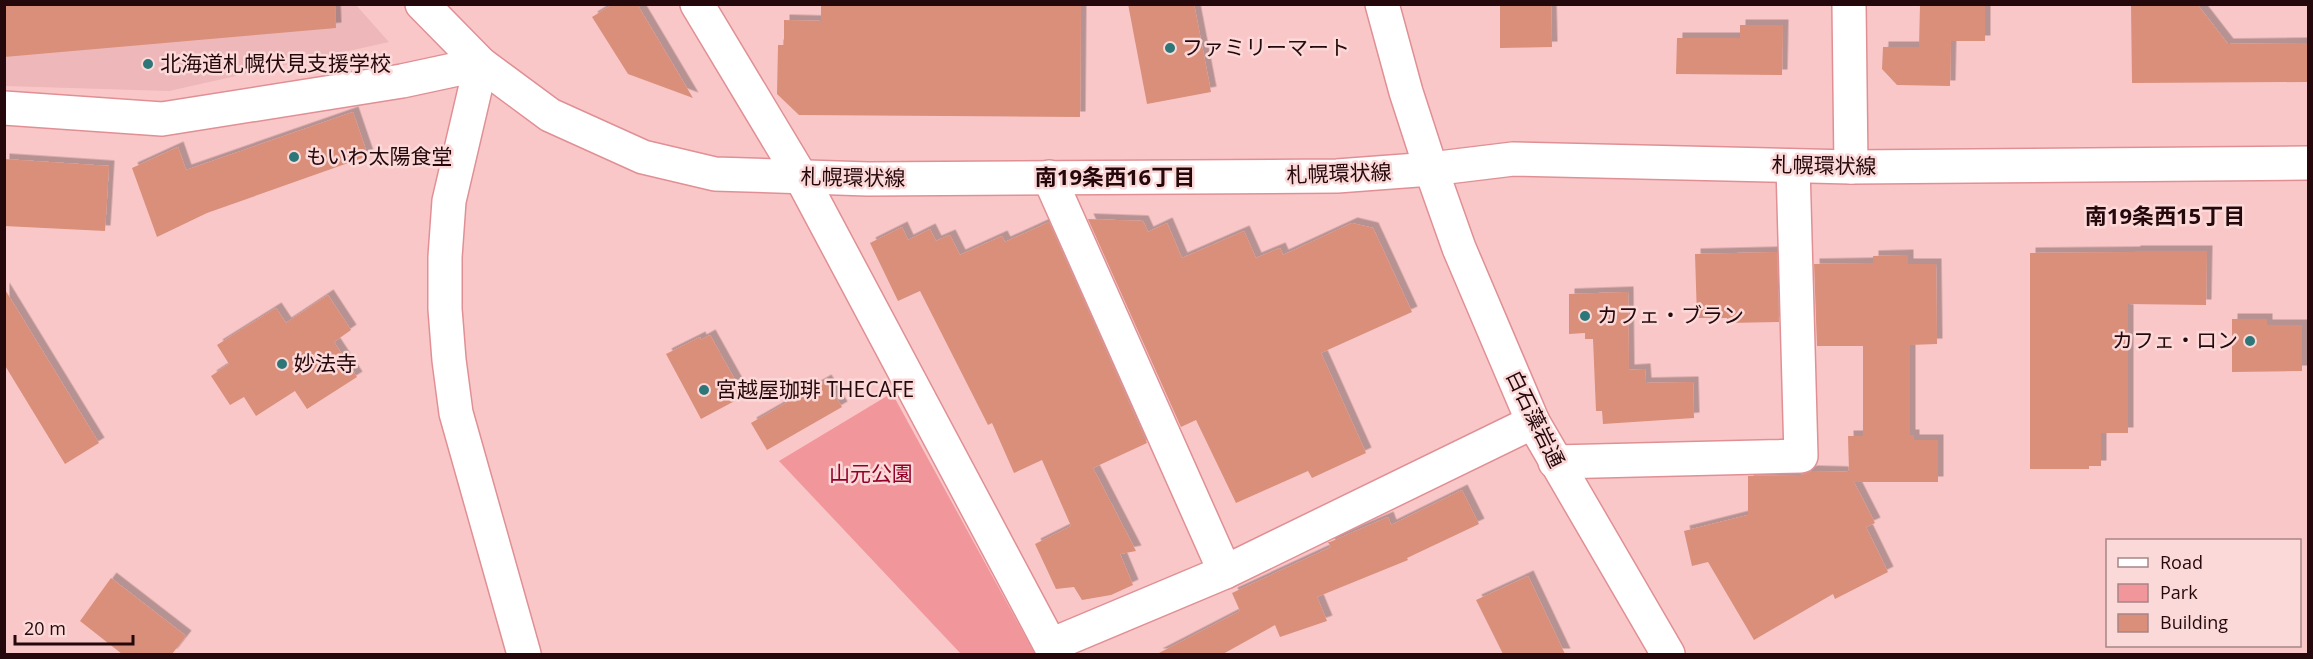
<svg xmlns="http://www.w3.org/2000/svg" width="2313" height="659" viewBox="0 0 2313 659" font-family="'Open Sans','Noto Sans JP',sans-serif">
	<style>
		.built { fill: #eeb7b9 }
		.green { fill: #f1979b }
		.building { fill: #da8f7a; filter: url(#shadow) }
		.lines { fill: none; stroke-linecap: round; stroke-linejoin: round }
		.minor-casing { stroke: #e09094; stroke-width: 36 }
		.secondary-casing { stroke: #e09094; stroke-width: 36 }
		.primary-casing { stroke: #e09094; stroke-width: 36 }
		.minor { stroke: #fff; stroke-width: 33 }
		.secondary { stroke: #fff; stroke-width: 33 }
		.primary { stroke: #fff; stroke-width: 33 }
		.poi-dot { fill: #2d7779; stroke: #fcd9d9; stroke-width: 2 }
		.labels { text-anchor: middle; stroke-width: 5; stroke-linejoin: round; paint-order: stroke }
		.poi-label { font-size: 21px; fill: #24080b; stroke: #fcd9d9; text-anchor: start }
		.street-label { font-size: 21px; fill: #24080b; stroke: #fcd9d9 }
		.park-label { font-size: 21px; fill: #92012a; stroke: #fcd9d9 }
		.neighbourhood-label { font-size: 22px; font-weight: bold; fill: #24080b; stroke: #fcd9d9 }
	</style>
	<defs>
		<filter id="shadow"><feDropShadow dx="5.5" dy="-5.5" stdDeviation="0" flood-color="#0004"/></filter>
	</defs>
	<rect width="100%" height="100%" fill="#fac7c8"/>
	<polygon class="built" points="5,5 356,5 389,42 169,91 5,86"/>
	<polygon class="green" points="892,393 1035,654 961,654 779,461"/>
	<g class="building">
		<polygon points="4,4 335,4 336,28 4,57"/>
		<polygon points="613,4 637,4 693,98 628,74 592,17"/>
		<polygon points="821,4 1081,4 1080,117 799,115 777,94 778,45 784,45 784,20 821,21"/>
		<polygon points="1128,4 1194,4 1211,92 1147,104"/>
		<polygon points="1500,4 1551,4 1552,47 1500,48"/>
		<polygon points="1920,4 1985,4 1985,41 1951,41 1950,86 1897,85 1882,69 1883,47 1919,47"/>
		<polygon points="2131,4 2197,4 2228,44 2308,43 2308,82 2132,83"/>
		<polygon points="1740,25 1783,25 1782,75 1676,74 1677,38 1740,38"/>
		<polygon points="353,112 368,156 207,213 157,237 132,168 178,147 186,170"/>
		<polygon points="4,159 109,166 105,231 4,226"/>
		<polygon points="1088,219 1143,221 1148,232 1167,223 1182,258 1244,231 1256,258 1280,248 1283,255 1352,223 1373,228 1412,312 1321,353 1366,453 1312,478 1308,471 1236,503 1196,420 1181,427"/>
		<polygon points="1049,222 1147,443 1093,468 1136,551 1120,554 1133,585 1111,595 1082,600 1074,587 1056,589 1035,544 1071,526 1042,460 1014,473 992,423 988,425 920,291 898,301 870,243 902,227 908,240 930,229 936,241 950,235 960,255 1002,236 1005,242"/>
		<polygon points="2135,251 2207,251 2206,305 2128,304 2128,433 2101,433 2101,466 2089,466 2089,469 2030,469 2030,253 2135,252"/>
		<polygon points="1777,252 1779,322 1727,323 1727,318 1697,318 1695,254"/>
		<polygon points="1908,255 1908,264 1936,264 1937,344 1910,345 1910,435 1914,435 1914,440 1938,440 1938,482 1854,482 1875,523 1866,527 1888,572 1835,599 1833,594 1754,640 1708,562 1692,566 1684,531 1748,515 1748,476 1801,475 1812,471 1849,472 1848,436 1863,436 1863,346 1817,346 1814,264 1873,263 1873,256"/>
		<polygon points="4,288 99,443 65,464 4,364"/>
		<polygon points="1628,292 1629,370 1645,369 1646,383 1693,382 1694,418 1603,424 1602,411 1596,411 1593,339 1585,339 1585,333 1569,334 1569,294"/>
		<polygon points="328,295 351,330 334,342 357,377 307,409 295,391 256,416 244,397 230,405 211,376 229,364 217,345 276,308 286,323"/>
		<polygon points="2232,319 2267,319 2267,325 2302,325 2302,371 2232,372"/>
		<polygon points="710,335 744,396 701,419 666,354 700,337 701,340"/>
		<polygon points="826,380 842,407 767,450 751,423"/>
		<polygon points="1462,490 1479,524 1407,558 1408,560 1317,597 1327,621 1280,637 1275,625 1223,654 1157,654 1240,611 1232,593 1331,547 1328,542 1330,542 1388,517 1391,525"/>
		<polygon points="1528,576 1565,654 1503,654 1476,600"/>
		<polygon points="111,578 186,636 172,654 122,654 80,621"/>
	</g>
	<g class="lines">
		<g class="minor-casing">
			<g id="minor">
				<polyline points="697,4 801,177 1055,654"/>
				<polyline points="1849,4 1851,167"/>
				<polyline points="4,108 162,119 402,81 481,64 449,201 445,257 445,309 449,360 456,413 524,654"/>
				<polyline points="1049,177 1225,572"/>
				<polyline points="1555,462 1801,456 1793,166"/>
				<polyline points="1051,645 1225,572 1533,422"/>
			</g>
		</g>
		<g class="secondary-casing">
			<polyline id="secondary" points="1431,169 1459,248 1533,422 1668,654"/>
		</g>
		<g class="primary-casing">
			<g id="primary">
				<polyline points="422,4 481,64 550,115 643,157 715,174 868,179 1337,176 1431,169 1513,159 1851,167 2308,163"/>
				<polyline points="1382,4 1406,92 1431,169"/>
			</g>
		</g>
		<use href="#minor" class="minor"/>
		<use href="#secondary" class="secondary"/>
		<use href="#primary" class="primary"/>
	</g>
	<g class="poi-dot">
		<circle cx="1170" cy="48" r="6"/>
		<circle cx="148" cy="64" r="6"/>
		<circle cx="294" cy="157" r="6"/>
		<circle cx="1585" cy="316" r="6"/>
		<circle cx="2250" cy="341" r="6"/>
		<circle cx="282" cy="364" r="6"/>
		<circle cx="704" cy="390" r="6"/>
	</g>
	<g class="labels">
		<g class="poi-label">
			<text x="1182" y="55">ファミリーマート</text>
			<text x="160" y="71">北海道札幌伏見支援学校</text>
			<text x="306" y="164">もいわ太陽食堂</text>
			<text x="1597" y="323">カフェ・ブラン</text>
			<text x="2238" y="348" text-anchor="end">カフェ・ロン</text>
			<text x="294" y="371">妙法寺</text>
			<text x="716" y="397">宮越屋珈琲 THECAFE</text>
		</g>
		<g class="street-label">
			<text transform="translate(1824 166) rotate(1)" y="7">札幌環状線</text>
			<text transform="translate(1339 174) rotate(-2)" y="7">札幌環状線</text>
			<text transform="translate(853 178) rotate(1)" y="7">札幌環状線</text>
			<text transform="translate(1535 419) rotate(64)" y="7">白石藻岩通</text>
		</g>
		<g class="park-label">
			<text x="871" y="481">山元公園</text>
		</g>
		<g class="neighbourhood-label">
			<text x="1115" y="185">南19条西16丁目</text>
			<text x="2165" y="224">南19条西15丁目</text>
		</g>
	</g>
	<rect width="2313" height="659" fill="none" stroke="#24080b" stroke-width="12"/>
	<rect x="2106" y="539" width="195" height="108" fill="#fcd9d9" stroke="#a68587" stroke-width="1.5"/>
	<rect x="2118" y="558" width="30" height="9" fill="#ffffff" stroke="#a68587" stroke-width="1.5"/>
	<text x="2160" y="569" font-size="18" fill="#24080b">Road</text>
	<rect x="2118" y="584" width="30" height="18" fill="#f1979b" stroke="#a68587" stroke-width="1.5"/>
	<text x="2160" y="599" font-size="18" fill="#24080b">Park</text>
	<rect x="2118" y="614" width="30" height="18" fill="#da8f7a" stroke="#a68587" stroke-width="1.5"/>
	<text x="2160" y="629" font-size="18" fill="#24080b">Building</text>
	<path d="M15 635v9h118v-9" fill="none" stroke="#24080b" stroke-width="3"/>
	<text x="24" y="635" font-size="18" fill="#24080b" stroke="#fcd9d9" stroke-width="4.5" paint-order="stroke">20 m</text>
</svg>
